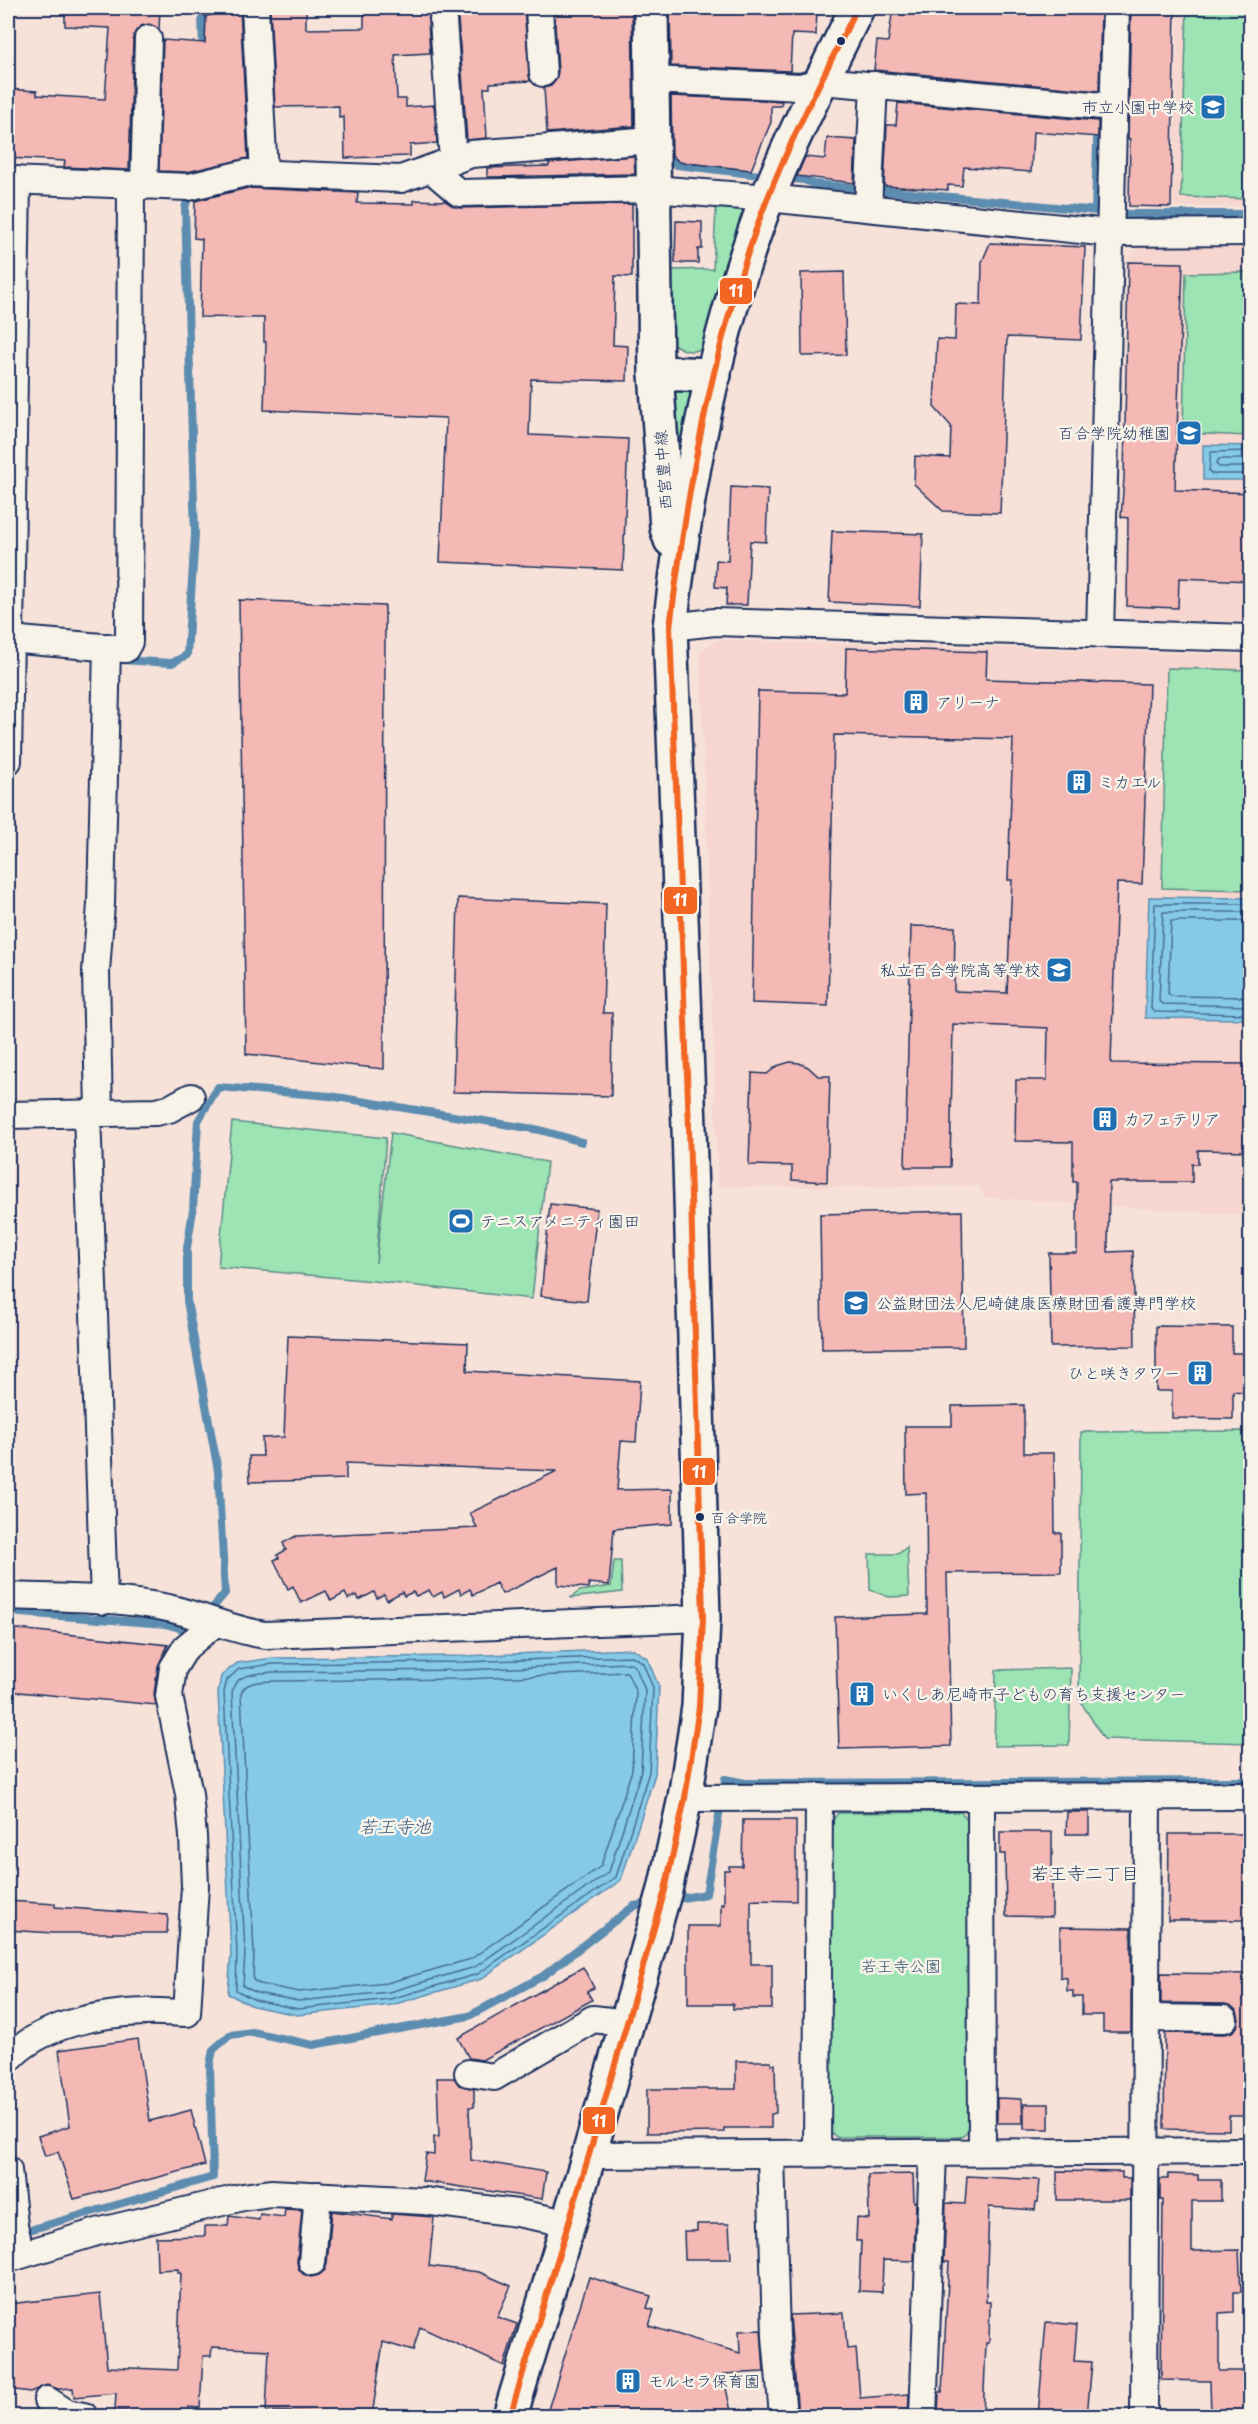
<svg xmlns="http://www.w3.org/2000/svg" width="1258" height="2424" viewBox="0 0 1258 2424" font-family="'Playpen Sans','Klee One',sans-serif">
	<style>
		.built { fill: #f6d6ce }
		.green { fill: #9ce4b3; stroke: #5c8a88; stroke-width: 1.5 }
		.water { fill: #86cae7; stroke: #5b8cb0; stroke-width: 1.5 }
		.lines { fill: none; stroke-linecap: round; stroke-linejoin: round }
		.shore { stroke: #466d95; stroke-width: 1.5 }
		.stream { stroke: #5b8cb0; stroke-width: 8 }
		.building { fill: #f5b9b5; stroke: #1b2f5e; stroke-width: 1.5 }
		.street-casing { stroke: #1b2f5e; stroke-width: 30 }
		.secondary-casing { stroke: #1b2f5e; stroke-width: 38 }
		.street { stroke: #f7f3e8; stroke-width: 26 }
		.secondary { stroke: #f7f3e8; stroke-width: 33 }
		.bus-1-casing { stroke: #f7f3e8; stroke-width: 10 }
		.bus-1 { stroke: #f26522; stroke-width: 6 }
		.bus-dot { fill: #1b2f5e; stroke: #f7f3e8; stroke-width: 2 }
		.labels { text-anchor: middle; stroke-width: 5; stroke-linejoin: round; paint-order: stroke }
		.bus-label { font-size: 14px; fill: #1b2f5e; stroke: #f7f3e8; text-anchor: start }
		.poi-label { font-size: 16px; fill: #1b2f5e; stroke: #f7f3e8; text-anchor: start }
		.street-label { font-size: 16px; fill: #1b2f5e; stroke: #f7f3e8 }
		.park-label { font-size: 16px; fill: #35536f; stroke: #f7f3e8 }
		.water-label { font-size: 18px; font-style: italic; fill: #365680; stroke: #f7f3e8 }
		.neighbourhood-label { font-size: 18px; fill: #1b2f5e; stroke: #f7f3e8 }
		.line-badge { stroke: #f7f3e8; stroke-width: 2 }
		.badge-label { font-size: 16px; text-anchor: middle; font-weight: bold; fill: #fff }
	</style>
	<rect width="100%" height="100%" fill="#f6e2d9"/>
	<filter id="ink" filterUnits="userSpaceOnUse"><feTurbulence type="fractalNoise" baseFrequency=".0167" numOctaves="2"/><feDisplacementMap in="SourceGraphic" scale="12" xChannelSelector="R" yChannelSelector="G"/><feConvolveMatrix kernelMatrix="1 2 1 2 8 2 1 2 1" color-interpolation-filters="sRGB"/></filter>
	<g filter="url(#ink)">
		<g class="built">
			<polygon points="1178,8 1250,8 1250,206 1173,207"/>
			<polygon points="1144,243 1250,243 1250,621 1137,620 1125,610 1130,255"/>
			<polygon points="717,640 1250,655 1250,1216 984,1197 979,1186 718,1187 700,651"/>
		</g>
		<g class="green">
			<polygon points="1187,8 1250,8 1250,199 1181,197"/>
			<path d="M716 207 746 208 705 347C693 354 684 351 673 344L670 335 672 270 713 269Z"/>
			<polygon points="1250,272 1250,436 1183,433 1186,273"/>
			<polygon points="675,387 689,387 693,392 680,455 677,454 671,394"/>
			<polygon points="1167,668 1250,670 1250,890 1162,888"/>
			<polygon points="232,1122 386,1138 376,1263 391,1133 547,1162 532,1299 374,1281 218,1267"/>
			<polygon points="1250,1431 1250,1743 1104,1739 1079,1699 1081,1432"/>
			<polygon points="907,1547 909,1596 889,1597 870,1590 869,1554 898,1554"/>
			<polygon points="614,1561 621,1561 622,1592 570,1598 580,1591 611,1586"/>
			<polygon points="1071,1668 1069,1745 994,1746 996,1670"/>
			<polygon points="961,1812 969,1822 971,2128 961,2137 836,2137 830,2131 832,1821 838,1813"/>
		</g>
		<g class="water">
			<polygon points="1203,445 1249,446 1248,480 1203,480"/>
			<polygon points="1149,897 1250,898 1250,1019 1145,1018"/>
			<polygon points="633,1649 647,1658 659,1687 655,1774 621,1880 481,1979 392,2005 297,2015 253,2006 228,1994 231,1953 218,1692 221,1676 237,1663 273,1658 464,1656"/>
		</g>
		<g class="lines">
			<g class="shore">
				<polyline points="1250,451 1211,452 1209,471 1212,474 1250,474"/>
				<polyline points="1250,459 1219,459 1216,464 1219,467 1250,467"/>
				<polyline points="1250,904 1155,904 1151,1009 1154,1012 1250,1014"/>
				<polyline points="1250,912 1163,912 1159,1001 1162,1004 1250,1006"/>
				<polyline points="1250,921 1171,921 1168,993 1171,996 1250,997"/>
				<polygon points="632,1656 643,1663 653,1688 649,1772 616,1877 478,1974 390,1999 298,2009 255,2000 236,1990 237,1953 224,1692 227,1680 239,1669 273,1664 464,1662"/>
				<path d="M630 1663 636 1668 645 1690 641 1771 609 1872 475 1967 389 1992 298 2001 257 1993 243 1986 245 1952 232 1693C235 1672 257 1674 274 1672L464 1670Z"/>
				<path d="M627 1672 636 1692 632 1770 601 1866 471 1959 387 1983 299 1992 260 1984 253 1980 254 1952 241 1694C244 1680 263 1682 275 1681L465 1679Z"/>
			</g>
			<g class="stream">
				<polyline points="203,52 202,13 204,8"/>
				<polyline points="663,148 677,165 768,176"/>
				<polyline points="783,178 804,180 814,184 1129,214 1250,214"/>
				<polyline points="1095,211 1101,8"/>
				<polyline points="121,660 172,663 187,655 195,535 185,208 199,160"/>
				<polyline points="8,1612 165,1624 194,1632 196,1629"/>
				<polyline points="206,1616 225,1593 218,1471 187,1301 187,1248 193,1210 198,1121 218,1087 330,1096 540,1130 582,1142"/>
				<polyline points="671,1900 706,1894 725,1779 745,1783 1250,1781"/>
				<polyline points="19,2233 213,2177 210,2065 213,2050 230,2035 252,2032 313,2045 469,2016 543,1976 634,1906 652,1903"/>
			</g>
		</g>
		<g class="building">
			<polygon points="65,8 160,8 159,30 149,24 141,26 136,31 133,38 129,170 64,167 65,161 8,158 8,89 37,91 37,95 105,99 110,28 65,26"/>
			<polygon points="212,8 240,8 248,158 187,172 159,171 163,40 205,43 206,16 212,15"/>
			<polygon points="270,8 306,8 306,29 364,28 364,8 435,8 430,13 428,20 430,53 395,55 397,99 406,99 406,107 434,105 437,143 410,145 410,156 345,158 344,117 339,118 339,106 275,107"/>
			<polygon points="451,8 524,8 530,81 490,83 490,88 484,88 487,138 467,140 458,19"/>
			<polygon points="554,8 632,8 634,126 547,133 544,88 551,86 556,80 558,72"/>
			<polygon points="670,8 817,8 816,35 792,34 790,71 671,66"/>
			<polygon points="893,8 1101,8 1099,91 874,70 877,41 888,42"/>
			<polygon points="1131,8 1175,8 1171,207 1129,206 1130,139 1128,139"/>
			<polygon points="671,96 782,101 781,106 771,106 771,122 751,170 679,162 672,155"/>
			<polygon points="898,103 1098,121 1098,137 1033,132 1031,172 964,167 962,186 948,185 948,190 884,186 887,125 896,125"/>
			<polygon points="827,138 856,140 854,183 797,176 805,157 825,159"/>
			<polygon points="634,156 635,174 487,177 487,168 549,166 549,163"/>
			<polygon points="248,188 358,193 357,203 414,204 414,200 445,201 459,208 632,204 632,277 615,276 613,345 628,346 627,381 531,379 529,435 628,439 623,570 440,562 446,418 264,410 266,342 264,342 264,318 200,317 202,239 194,238 195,201"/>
			<polygon points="676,221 702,222 702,249 698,249 698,263 675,263"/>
			<polygon points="990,243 1085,247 1081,340 1007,337 1000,513 943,511 914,484 915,456 950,458 951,426 934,407 937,339 955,340 956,304 981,305 982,262"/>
			<polygon points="1128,262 1183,263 1175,490 1251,493 1251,581 1179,578 1178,608 1127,606 1128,518 1121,517 1124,479"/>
			<polygon points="844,272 846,355 802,356 801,273"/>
			<polygon points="731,487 768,489 766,542 750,541 747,605 726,605 727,588 715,587 716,560 728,561"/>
			<polygon points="832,531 923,534 920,606 829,602"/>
			<polygon points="239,600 385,606 384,1069 246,1054"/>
			<polygon points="846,648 987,652 986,679 1149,684 1142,884 1117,883 1111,1063 1251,1064 1251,1151 1198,1150 1198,1164 1192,1164 1192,1182 1109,1182 1108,1252 1133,1251 1135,1346 1051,1347 1049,1253 1077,1253 1077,1182 1073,1182 1073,1142 1015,1141 1016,1080 1047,1080 1048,1028 953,1024 950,1167 905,1167 911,926 955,927 954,991 1007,993 1012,880 1008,880 1013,739 834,735 828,1006 752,1003 758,691 845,693"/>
			<polygon points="458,898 606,904 603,1013 612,1013 611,1096 453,1092"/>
			<polygon points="790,1062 799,1063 808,1067 818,1076 830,1076 827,1182 792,1180 792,1166 749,1165 752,1073 767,1074 777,1066"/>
			<polygon points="550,1204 597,1209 587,1301 541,1296"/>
			<polygon points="962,1211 964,1347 822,1349 820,1214"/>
			<polygon points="1156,1326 1232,1327 1232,1353 1244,1353 1244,1392 1233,1391 1233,1419 1172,1418 1172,1391 1156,1391"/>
			<polygon points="288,1336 468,1343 467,1371 640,1381 636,1442 621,1441 617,1490 672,1489 672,1524 614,1529 609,1585 589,1583 589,1588 558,1585 558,1567 502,1594 496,1583 473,1595 470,1589 461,1594 459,1589 444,1597 442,1592 433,1597 429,1590 416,1596 413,1592 404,1596 402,1592 387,1600 384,1594 377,1598 374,1592 359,1600 357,1595 348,1599 345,1593 331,1601 326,1591 301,1603 293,1586 288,1589 274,1560 279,1558 277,1555 286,1550 283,1543 296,1536 477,1528 470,1513 557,1471 346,1463 346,1479 250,1482 249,1456 263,1456 262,1438 284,1437"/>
			<polygon points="1024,1405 1024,1453 1054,1453 1055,1533 1061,1533 1061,1572 947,1573 951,1746 839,1749 835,1617 927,1614 926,1493 906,1494 905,1426 952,1426 952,1406"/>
			<polygon points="8,1628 168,1645 158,1666 154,1694 156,1705 8,1691"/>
			<polygon points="1067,1812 1089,1812 1089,1834 1066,1834"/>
			<polygon points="743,1820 796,1820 796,1901 751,1900 751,1964 772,1964 772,2009 733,2009 733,2004 688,2004 688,1926 721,1926 721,1904 724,1905 724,1870 729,1870 729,1866 742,1866"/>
			<polygon points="1000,1832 1052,1832 1052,1917 1006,1916 1005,1854 1000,1854"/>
			<polygon points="1169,1834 1251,1834 1251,1920 1168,1920"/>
			<polygon points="8,1901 55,1904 55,1907 168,1915 167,1933 53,1933 8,1930"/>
			<polygon points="1060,1927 1131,1928 1131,2032 1103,2032 1103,2015 1082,2015 1082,1997 1073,1997 1073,1991 1067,1991 1067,1978 1060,1977"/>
			<polygon points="583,1967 594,1988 587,1991 592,2000 482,2060 469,2058 458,2038"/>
			<polygon points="1161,1973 1251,1974 1251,2116 1229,2116 1229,2130 1164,2129 1165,2033 1224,2034 1232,2032 1237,2027 1239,2019 1237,2011 1231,2006 1225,2004 1161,2003"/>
			<polygon points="138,2039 150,2121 191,2110 205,2165 74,2199 58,2152 45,2156 38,2136 70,2126 59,2050"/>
			<polygon points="736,2061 771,2061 771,2064 775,2064 776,2113 771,2114 771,2128 724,2128 724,2132 647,2133 647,2089 736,2089"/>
			<polygon points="437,2078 454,2078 459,2085 474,2089 474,2107 469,2107 471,2160 546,2172 542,2199 422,2181 426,2154 434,2155 434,2137 439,2137"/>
			<polygon points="997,2098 1022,2099 1023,2123 997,2123"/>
			<rect x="1024" y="2104" width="25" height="25"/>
			<polygon points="1057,2171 1122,2172 1122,2178 1130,2178 1130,2200 1057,2200"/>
			<polygon points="913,2174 914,2202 916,2202 914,2261 883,2260 882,2292 859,2291 861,2241 856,2241 857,2218 869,2219 868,2175"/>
			<polygon points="1168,2174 1198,2175 1198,2180 1221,2180 1221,2201 1192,2201 1192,2251 1239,2250 1241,2292 1234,2292 1234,2312 1219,2313 1219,2371 1251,2371 1251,2416 1211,2416 1210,2381 1161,2380 1163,2200 1160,2200 1160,2179 1168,2179"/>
			<polygon points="967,2176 1040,2180 1038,2202 1036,2202 1035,2210 989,2207 986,2302 990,2302 989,2343 986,2343 983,2416 938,2416 939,2392 942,2392 949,2262 944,2262 946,2203 965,2204"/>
			<polygon points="285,2209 302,2210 297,2261 298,2268 303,2274 311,2277 319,2275 325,2270 327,2264 332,2211 392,2219 392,2214 434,2217 429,2266 479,2272 511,2286 497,2317 517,2324 504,2366 420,2327 413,2351 383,2342 372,2416 306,2416 307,2412 266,2411 269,2350 212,2347 211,2356 203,2356 200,2408 188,2407 188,2416 137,2415 137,2412 115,2410 116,2393 74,2397 73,2388 58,2389 47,2385 30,2392 8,2389 8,2304 100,2294 107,2367 177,2370 181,2273 178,2273 178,2269 157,2270 156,2237 205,2236 205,2226 228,2226 229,2216 259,2220 260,2214 284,2217"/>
			<polygon points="697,2224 729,2224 731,2259 685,2259 684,2231 697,2231"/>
			<polygon points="589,2277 651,2296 647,2308 654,2310 649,2326 740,2353 739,2331 761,2330 764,2372 723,2374 732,2416 546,2416"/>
			<polygon points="844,2313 847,2349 856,2348 860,2398 909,2394 908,2416 798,2416 790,2315"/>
			<polygon points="1046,2322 1077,2325 1074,2361 1092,2362 1087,2416 1038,2416"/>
		</g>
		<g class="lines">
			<g class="street-casing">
				<g id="street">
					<polyline points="255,8 264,174"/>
					<polyline points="539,8 543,73"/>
					<polyline points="443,20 453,161"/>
					<polyline points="651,80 801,87 822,81 1114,107"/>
					<polyline points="431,169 459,193 653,189 768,198 1110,233 1250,232"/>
					<polyline points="8,180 189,187 246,173 401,179 471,154 652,140"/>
					<polyline points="144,186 148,39"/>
					<polyline points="868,208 874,85"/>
					<polyline points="670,627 715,622 1250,638"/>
					<polyline points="1100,634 1116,8"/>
					<polyline points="8,639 125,649 129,642 131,186"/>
					<polyline points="8,761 17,180"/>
					<polyline points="87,1113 104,1601"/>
					<polyline points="99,1113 96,971 101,904 107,647"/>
					<polyline points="8,1115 156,1112 169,1109 191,1097"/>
					<path d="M8 1596C60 1598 116 1597 168 1608 200 1615 231 1630 265 1635L703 1618"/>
					<polyline points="981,1797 982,2152"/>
					<polyline points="685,1798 1250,1796"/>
					<polyline points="1146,2018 1224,2019"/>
					<path d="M8 2060C39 2025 99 2013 145 2012 159 2011 173 2013 187 2013L195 1886 193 1836 189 1794 169 1696 173 1668 186 1647 215 1623"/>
					<polyline points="468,2073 494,2077 593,2019 627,2023"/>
					<polyline points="817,2153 819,1797"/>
					<polyline points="771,2154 776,2336 783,2416"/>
					<polyline points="589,2155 1250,2151"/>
					<polyline points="8,2170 14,2225 21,2254"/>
					<polyline points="8,2259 97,2232 243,2197 271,2193 424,2201 517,2213 568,2223"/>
					<polyline points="312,2262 318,2195"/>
					<polyline points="47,2400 67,2413 84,2416"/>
					<polyline points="923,2416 933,2154"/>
					<polyline points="1144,2416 1147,1796"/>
				</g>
			</g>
			<g class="secondary-casing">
				<g id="secondary">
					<polyline points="651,8 656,373 667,528 671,540"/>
					<polyline points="656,373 714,375"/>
					<path d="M510 2416 589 2155 665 1890 685 1798 699 1707 703 1618 689 1127 670 627C686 493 710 358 755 231 782 154 822 81 857 8"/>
				</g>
			</g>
			<use href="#street" class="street"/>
			<use href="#secondary" class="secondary"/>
			<g class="bus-1-casing">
				<path id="bus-1" d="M510 2416 589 2155 665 1890 685 1798 699 1707 703 1618 689 1127 670 627C687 493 710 360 755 232 782 154 821 82 857 8"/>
			</g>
			<use href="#bus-1" class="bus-1"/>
		</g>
	</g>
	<defs>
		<g id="school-square" transform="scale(1.35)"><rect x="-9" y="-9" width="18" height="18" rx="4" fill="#1f6fb2" stroke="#f7f3e8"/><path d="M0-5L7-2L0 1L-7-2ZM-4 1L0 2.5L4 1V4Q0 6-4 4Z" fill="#fff"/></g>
		<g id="building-square" transform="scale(1.35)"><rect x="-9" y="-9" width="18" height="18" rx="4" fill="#1f6fb2" stroke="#f7f3e8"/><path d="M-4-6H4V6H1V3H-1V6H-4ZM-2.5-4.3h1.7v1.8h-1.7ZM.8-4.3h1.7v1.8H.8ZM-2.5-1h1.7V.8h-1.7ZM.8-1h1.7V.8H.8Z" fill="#fff"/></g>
		<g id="stadium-square" transform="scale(1.35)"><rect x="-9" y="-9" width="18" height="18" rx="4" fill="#1f6fb2" stroke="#f7f3e8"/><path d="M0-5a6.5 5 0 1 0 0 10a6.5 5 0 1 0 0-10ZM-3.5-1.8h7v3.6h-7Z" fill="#fff"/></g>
		<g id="university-square" transform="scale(1.35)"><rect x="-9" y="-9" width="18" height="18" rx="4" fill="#1f6fb2" stroke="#f7f3e8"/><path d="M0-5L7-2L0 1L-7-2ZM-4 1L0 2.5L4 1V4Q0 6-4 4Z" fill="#fff"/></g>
	</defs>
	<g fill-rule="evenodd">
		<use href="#school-square" x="1213" y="107"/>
		<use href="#school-square" x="1189" y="433"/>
		<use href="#building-square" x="916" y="702"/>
		<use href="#building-square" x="1079" y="782"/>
		<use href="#school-square" x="1059" y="970"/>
		<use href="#building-square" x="1105" y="1119"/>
		<use href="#stadium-square" x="461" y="1221"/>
		<use href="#university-square" x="856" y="1303"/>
		<use href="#building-square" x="1200" y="1373"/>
		<use href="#building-square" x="862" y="1694"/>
		<use href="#building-square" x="628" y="2381"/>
	</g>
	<g class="bus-dot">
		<circle cx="841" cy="41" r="5"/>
		<circle cx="700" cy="1517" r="5"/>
	</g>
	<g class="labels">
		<g class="bus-label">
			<text x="711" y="1523">百合学院</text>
		</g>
		<g class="poi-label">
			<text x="1194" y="113" text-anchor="end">市立小園中学校</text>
			<text x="1170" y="439" text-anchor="end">百合学院幼稚園</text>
			<text x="936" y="708">アリーナ</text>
			<text x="1098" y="788">ミカエル</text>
			<text x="1040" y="976" text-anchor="end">私立百合学院高等学校</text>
			<text x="1124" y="1125">カフェテリア</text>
			<text x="480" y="1227">テニスアメニティ園田</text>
			<text x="876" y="1309">公益財団法人尼崎健康医療財団看護専門学校</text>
			<text x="1180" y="1379" text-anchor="end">ひと咲きタワー</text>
			<text x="882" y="1700">いくしあ尼崎市子どもの育ち支援センター</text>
			<text x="648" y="2387">モルセラ保育園</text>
		</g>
		<g class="street-label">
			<text transform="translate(663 470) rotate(-94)" y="6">西宮豊中線</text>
		</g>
		<g class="park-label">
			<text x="901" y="1972">若王寺公園</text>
		</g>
		<g class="water-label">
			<text x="395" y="1833">若王寺池</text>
		</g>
		<g class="neighbourhood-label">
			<text x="1085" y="1880">若王寺二丁目</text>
		</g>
	</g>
	<g class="line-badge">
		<rect x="719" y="277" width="34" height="28" rx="6" fill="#f26522"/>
		<rect x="663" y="886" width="35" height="29" rx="6" fill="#f26522"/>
		<rect x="682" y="1457" width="34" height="29" rx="6" fill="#f26522"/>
		<rect x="582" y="2106" width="34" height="29" rx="6" fill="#f26522"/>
	</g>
	<g class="badge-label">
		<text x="736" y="297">11</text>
		<text x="680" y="906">11</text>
		<text x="699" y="1478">11</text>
		<text x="599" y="2127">11</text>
	</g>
	<rect width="1258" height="2424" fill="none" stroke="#f7f3e8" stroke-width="30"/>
	<rect x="15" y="15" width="1228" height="2394" fill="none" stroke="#1b2f5e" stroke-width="2" filter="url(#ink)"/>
</svg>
